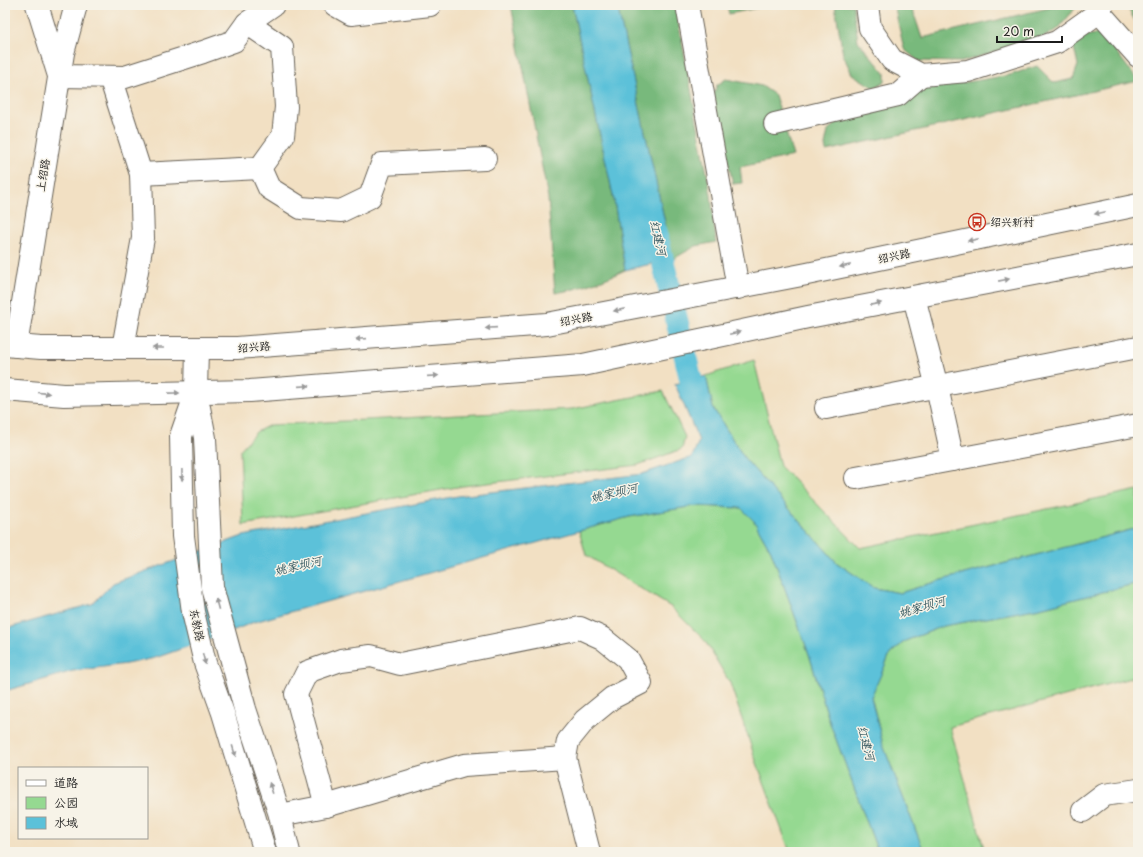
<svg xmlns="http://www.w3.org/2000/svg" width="1143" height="857" viewBox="0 0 1143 857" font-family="'Playpen Sans','LXGW WenKai TC',sans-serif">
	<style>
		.green { fill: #95d991; stroke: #587a56 }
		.forest { fill: #78b97b; stroke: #4a6a4c }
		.water { fill: #5bc1d9; stroke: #3c6e7a }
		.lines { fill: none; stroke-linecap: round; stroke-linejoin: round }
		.canal { stroke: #5bc1d9; stroke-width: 23 }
		.minor-casing { stroke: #676156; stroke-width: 24 }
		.major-casing { stroke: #676156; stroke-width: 24 }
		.minor { stroke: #fff; stroke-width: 22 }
		.major { stroke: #fff; stroke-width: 22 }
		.oneway { fill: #999 }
		.labels { text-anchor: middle; stroke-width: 3; stroke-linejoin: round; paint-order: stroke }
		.street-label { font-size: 11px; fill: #1c1c1c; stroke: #f7f3e8 }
		.poi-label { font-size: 11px; fill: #1c1c1c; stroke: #f7f3e8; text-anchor: start }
		.water-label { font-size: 12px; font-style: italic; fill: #32565e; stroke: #f7f3e8 }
	</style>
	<rect width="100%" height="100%" fill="#f7f3e8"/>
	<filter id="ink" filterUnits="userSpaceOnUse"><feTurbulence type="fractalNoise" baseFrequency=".025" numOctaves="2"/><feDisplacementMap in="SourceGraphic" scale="8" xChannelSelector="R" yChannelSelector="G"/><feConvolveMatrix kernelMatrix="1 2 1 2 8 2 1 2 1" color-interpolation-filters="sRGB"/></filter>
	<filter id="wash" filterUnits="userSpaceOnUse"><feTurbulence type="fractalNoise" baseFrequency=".012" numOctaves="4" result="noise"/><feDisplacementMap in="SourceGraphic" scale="16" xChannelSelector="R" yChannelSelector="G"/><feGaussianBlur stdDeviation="0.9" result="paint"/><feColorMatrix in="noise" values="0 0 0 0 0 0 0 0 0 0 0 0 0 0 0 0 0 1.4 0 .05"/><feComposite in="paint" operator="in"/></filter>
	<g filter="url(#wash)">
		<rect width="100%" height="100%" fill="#f2e0c3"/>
		<g class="green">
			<polygon points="754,360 780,466 860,548 1138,490 1138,528 938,581 900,593 874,588 837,563 745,459 713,408 706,376"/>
			<polygon points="663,391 685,437 682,449 638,465 463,486 243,525 240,450 256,432 270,425 572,409"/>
			<polygon points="694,506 741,508 754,521 771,551 809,654 830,723 878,852 790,852 754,755 730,683 705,641 671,607 586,555 579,531 629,517"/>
			<polygon points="1138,583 1138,676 950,727 985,852 924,852 883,745 871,696 890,654 905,641 944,626 1040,608"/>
		</g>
		<g class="forest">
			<path d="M511 5H572L614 200 625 270C602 281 579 289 555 293L548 198Z"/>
			<polygon points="617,5 675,5 711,195 716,242 696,246 673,259"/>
			<polygon points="727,5 771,5 729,14"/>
			<polygon points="835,5 853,5 858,41 885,73 885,81 874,88 852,74 843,55"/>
			<polygon points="894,5 911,5 922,38 1061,5 1078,5 1058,29 1044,37 961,62 918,61 904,49"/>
			<polygon points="1126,5 1138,5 1138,26"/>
			<polygon points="1102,33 1138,81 826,151 825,145 828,131 842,116 927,84 968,82 1010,75 1037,66 1054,83 1073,79 1078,65 1073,44 1083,36"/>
			<polygon points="726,79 762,86 775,95 793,156 740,167 742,183 733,184 713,97 717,85"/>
		</g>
		<g class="water">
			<polygon points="572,5 617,5 673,259 625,270 614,200"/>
			<polygon points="706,376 713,408 745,459 837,563 874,588 900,593 938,581 1138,528 1138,583 1040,608 944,626 905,641 890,654 871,697 883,745 924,852 878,852 830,723 809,654 771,551 754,521 741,508 694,506 629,517 254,622 227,633 155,658 126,664 73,671 5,691 5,629 92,604 113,583 243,536 458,496 642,474 692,457 699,441 675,384"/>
		</g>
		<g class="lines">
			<polyline class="canal" points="656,232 694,393 700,408"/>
		</g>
	</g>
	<g filter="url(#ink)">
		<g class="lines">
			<g class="minor-casing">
				<g id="minor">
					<polyline points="37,5 59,76 125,77 203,52 234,41 247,23 273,5"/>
					<polyline points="335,5 351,14 430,5"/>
					<polyline points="687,5 738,288"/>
					<polyline points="867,5 870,28 892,60 921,75 968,71 1057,42 1099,12 1102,5"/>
					<polyline points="1099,12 1138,56"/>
					<polyline points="247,23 282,47 286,107 283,136 260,168"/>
					<polyline points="110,77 141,174 143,238 123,348"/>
					<polyline points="775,124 898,95 921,75"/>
					<polyline points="141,174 260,168 269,188 301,208 341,211 370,197 382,164 485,159"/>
					<polyline points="914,297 937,387 953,460"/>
					<polyline points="16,346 63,53 76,5"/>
					<polyline points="197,348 196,392 205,438 212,587 245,709 280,815 289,852"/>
					<polyline points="196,393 181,436 183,536 193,612 205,663 223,713 265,852"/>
					<polyline points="826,408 1138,347"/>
					<polyline points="856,478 1138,425"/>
					<polyline points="326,806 296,694 307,672 341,660 371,656 400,664 580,628 602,638 628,659 641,683 612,698 585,720 568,741 565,758"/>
					<polyline points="1083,811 1104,795 1138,790"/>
					<polyline points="280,815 326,806 464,765 565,758 589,852"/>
				</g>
			</g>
			<g class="major-casing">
				<g id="major">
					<polyline points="5,345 41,348 237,348 547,324 807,274 1138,205"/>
					<polyline points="5,390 64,395 250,391 583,365 808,317 1138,254"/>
				</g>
			</g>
			<use href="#minor" class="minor"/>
			<use href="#major" class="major"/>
		</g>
		<defs><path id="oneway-solid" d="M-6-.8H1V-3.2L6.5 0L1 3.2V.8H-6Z"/></defs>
		<g class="oneway">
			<use href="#oneway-solid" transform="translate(1100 213) rotate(168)"/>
			<use href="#oneway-solid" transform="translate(973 240) rotate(168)"/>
			<use href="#oneway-solid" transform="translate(845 266) rotate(168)"/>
			<use href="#oneway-solid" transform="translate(1004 280) rotate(-11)"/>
			<use href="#oneway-solid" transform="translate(876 304) rotate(-11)"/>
			<use href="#oneway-solid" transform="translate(619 310) rotate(169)"/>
			<use href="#oneway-solid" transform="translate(491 328) rotate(176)"/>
			<use href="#oneway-solid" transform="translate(735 333) rotate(-12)"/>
			<use href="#oneway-solid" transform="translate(361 339) rotate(176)"/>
			<use href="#oneway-solid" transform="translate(158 348) rotate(-180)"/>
			<use href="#oneway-solid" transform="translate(433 376) rotate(-4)"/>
			<use href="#oneway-solid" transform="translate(304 386) rotate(-4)"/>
			<use href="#oneway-solid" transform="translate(44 393) rotate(5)"/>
			<use href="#oneway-solid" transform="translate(174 393) rotate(-1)"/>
			<use href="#oneway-solid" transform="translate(182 475) rotate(89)"/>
			<use href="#oneway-solid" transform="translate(217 604) rotate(-105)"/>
			<use href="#oneway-solid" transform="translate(204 659) rotate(76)"/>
			<use href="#oneway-solid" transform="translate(234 751) rotate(73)"/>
			<use href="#oneway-solid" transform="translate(271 788) rotate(-108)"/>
		</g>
	</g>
	<defs>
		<g id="bus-ring" transform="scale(0.9)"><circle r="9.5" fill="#f7f3e8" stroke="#c8321e" stroke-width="1.5"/><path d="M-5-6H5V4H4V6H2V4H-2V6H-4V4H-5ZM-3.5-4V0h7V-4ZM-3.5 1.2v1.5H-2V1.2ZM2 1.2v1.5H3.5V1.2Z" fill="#c8321e"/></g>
	</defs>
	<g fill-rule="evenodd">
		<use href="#bus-ring" x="977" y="222"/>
	</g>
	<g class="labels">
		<g class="street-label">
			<text transform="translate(43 175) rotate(-81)" y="4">上绍路</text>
			<text transform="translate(894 256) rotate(-12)" y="4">绍兴路</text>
			<text transform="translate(576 319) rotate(-11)" y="4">绍兴路</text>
			<text transform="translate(254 347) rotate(-4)" y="4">绍兴路</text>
			<text transform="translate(197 625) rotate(78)" y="4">东教路</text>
		</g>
		<g class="poi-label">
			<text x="990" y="226">绍兴新村</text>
		</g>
		<g class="water-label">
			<text transform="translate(658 238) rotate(77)" y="4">红建河</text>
			<text transform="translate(614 493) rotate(-13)" y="4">姚家坝河</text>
			<text transform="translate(298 566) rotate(-13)" y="4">姚家坝河</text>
			<text transform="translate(922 607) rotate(-16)" y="4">姚家坝河</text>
			<text transform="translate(866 743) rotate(75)" y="4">红建河</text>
		</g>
	</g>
	<rect width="1143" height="857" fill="none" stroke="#f7f3e8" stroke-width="20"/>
	<rect x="18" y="767" width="130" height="72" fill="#f7f3e8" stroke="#9f9d96"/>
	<rect x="26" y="780" width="20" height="6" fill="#ffffff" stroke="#9f9d96"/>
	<text x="54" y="787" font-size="12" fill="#1c1c1c">道路</text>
	<rect x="26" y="797" width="20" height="12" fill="#95d991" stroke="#9f9d96"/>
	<text x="54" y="807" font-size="12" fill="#1c1c1c">公园</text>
	<rect x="26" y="817" width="20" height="12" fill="#5bc1d9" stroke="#9f9d96"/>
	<text x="54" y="827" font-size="12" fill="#1c1c1c">水域</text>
	<path d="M997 36v6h65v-6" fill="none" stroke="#1c1c1c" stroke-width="2"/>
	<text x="1003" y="36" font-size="12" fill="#1c1c1c" stroke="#f7f3e8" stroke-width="3" paint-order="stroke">20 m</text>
</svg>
